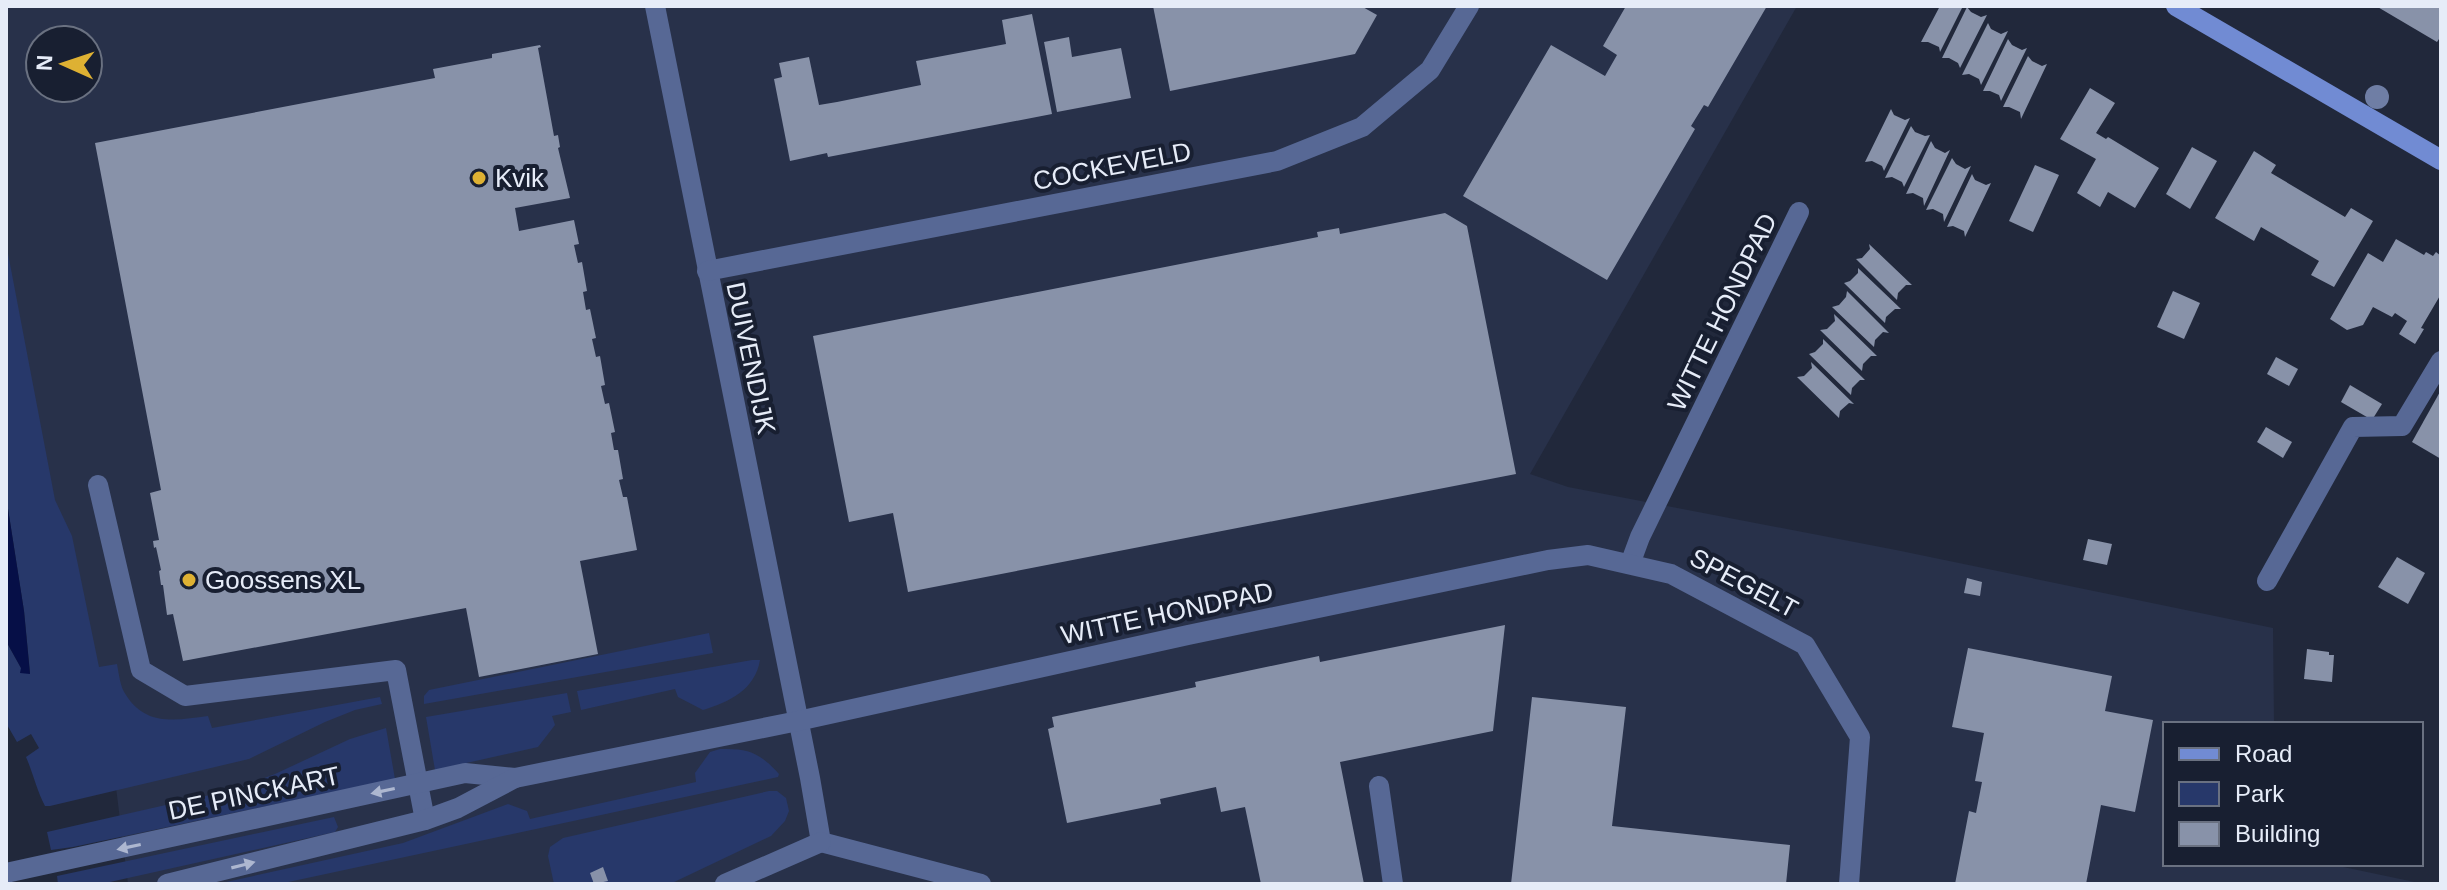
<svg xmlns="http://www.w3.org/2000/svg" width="2447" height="890" viewBox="0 0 2447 890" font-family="Helvetica,sans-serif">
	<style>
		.built { fill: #28314a; fill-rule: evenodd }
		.green { fill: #27386a }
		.water { fill: #060f47 }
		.building { fill: #8892a9 }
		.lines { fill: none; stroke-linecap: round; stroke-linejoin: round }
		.lane { stroke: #576895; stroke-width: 20 }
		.street { stroke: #576895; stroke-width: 20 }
		.secondary { stroke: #718bd3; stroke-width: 20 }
		.tree { fill: #6f7ea5 }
		.oneway { fill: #adb7d0 }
		.poi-dot { fill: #deb133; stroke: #181f31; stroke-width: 3 }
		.labels { text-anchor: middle; stroke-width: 8; stroke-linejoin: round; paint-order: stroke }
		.street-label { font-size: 26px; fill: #e6ecf8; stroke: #181f31 }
		.poi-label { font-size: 26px; fill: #e6ecf8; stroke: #181f31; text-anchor: start }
	</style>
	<rect width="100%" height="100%" fill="#21283b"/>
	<path class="built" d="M6 6H1797L1530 474 1568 487 1896 550 2273 628 2274 724H2165V864H2329L2424 884H128L111 747 6 370ZM40 40H88V88H40Z"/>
	<g class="green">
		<path d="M6 243 55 500 72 536 99 667 117 664C119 674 120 687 126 695 146 727 177 720 208 716L212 728 380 697 382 704 355 710 325 722 249 759 50 806H45C37 791 33 773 26 757L39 748 31 734 17 742 6 723V641L21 668 30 673 24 611 6 496Z"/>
		<polygon points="709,633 713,653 424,704 424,696 429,690"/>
		<path d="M752 660H760C755 690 729 702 703 710L678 697 675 689 581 710 577 691Z"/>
		<polygon points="567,693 571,712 552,716 555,725 538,747 435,770 426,717"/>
		<polygon points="386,728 395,779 73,847 51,850 47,832 236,789 275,774 350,739"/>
		<path d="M720 749C749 748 760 753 779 774L778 777 279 884H217L403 843 508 804 527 811 530 819 696 782 695 773 710 752Z"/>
		<polygon points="769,791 777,791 786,798 789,811 785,821 771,836 670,884 554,884 548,856 550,847 563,838"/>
		<polygon points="334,817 338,827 335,832 101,884 58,884 57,876"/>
	</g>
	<polygon class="water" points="6,496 24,611 30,674 20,673 21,668 6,641"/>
	<g class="building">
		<polygon points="1153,6 1361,6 1377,15 1355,54 1170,91"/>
		<polygon points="1626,6 1767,6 1708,107 1704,105 1691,126 1695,129 1607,280 1463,196 1551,45 1605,76 1617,55 1603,46"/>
		<polygon points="1940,6 1963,6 1940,52 1939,47 1928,42 1921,42"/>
		<polygon points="2376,6 2441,6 2441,36 2437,42"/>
		<polygon points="1967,7 1971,12 1981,17 1987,15 1960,68 1958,63 1949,58 1942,58"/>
		<polygon points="1032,14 1052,114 828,157 827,153 790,161 774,79 782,77 779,63 809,57 819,105 837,102 921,85 916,61 1006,44 1002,20"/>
		<polygon points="1988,23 1991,29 2001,34 2008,31 1981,85 1979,79 1969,74 1962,75"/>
		<polygon points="1069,37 1072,57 1121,48 1131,98 1057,112 1044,42"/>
		<polygon points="2008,39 2012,45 2022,50 2027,48 2001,101 1999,95 1990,91 1983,91"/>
		<polygon points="540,45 541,47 538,48 554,136 558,135 560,147 558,148 570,198 515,208 519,231 574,220 579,244 574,245 578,263 582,262 587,291 583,292 586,310 590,309 596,338 592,339 596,357 600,356 605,385 601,386 605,404 609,403 615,432 611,433 614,450 618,450 623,479 619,480 623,497 627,497 637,550 580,561 598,654 479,677 466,608 183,661 173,614 167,615 163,585 161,585 159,571 161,570 156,547 154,548 153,541 159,540 150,493 161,490 95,143 435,78 433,69 492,58 492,54"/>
		<polygon points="2028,56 2032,61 2042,66 2047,64 2021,119 2020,112 2009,107 2003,107"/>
		<polygon points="2090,88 2115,103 2096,133 2106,139 2108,137 2159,168 2135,208 2108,192 2100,207 2077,193 2096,159 2060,139"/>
		<polygon points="1891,109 1894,115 1905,120 1910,118 1884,171 1882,166 1872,161 1865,162"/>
		<polygon points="1911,126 1915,132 1925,136 1930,135 1904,187 1902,182 1892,177 1885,178"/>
		<polygon points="1931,141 1935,148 1945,153 1950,150 1924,206 1923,198 1913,193 1906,194"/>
		<polygon points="2192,147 2217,161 2190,209 2166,194"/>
		<polygon points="2254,151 2276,165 2271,173 2345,217 2351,208 2373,221 2334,287 2311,275 2319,261 2261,227 2254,241 2215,218"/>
		<polygon points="1952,158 1956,164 1965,169 1971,166 1944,222 1943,214 1933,209 1926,210"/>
		<polygon points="2035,165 2059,175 2033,232 2009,221"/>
		<polygon points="1972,174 1975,180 1986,185 1991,183 1965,237 1964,231 1953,226 1947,227"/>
		<polygon points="1445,213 1467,226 1516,474 908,592 893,513 849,522 813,336 1318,237 1317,232 1339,228 1340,234"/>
		<polygon points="2396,239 2424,255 2426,252 2433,256 2436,252 2441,256 2441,294 2421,328 2424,329 2415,344 2399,334 2407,321 2395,313 2392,317 2373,307 2363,325 2347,330 2330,319 2368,253 2383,262"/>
		<polygon points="1869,244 1912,285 1906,285 1898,293 1897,300 1856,259 1862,258 1870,249"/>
		<polygon points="1858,268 1901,309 1895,309 1886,317 1885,323 1844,283 1850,281 1858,273"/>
		<polygon points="1847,291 1889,333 1883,332 1875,340 1874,347 1832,307 1839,305 1846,297"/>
		<polygon points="2173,291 2200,303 2184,339 2157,327"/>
		<polygon points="1834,314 1877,356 1871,356 1863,364 1862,371 1820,330 1827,329 1835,321"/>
		<polygon points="1823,339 1865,380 1860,380 1852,388 1851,395 1809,354 1815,352 1823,344"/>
		<polygon points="2276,357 2298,369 2289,386 2267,374"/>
		<polygon points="1811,362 1854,404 1849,403 1840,411 1839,418 1797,377 1804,376 1812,368"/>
		<polygon points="2350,385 2382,404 2372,420 2341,402"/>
		<polygon points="2441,390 2441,459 2412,442"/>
		<polygon points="2266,427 2292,442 2283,458 2257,442"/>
		<polygon points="2088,539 2112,544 2107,565 2083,560"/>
		<polygon points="2397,557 2425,573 2408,604 2378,587"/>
		<polygon points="1967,578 1982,582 1980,596 1964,593"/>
		<polygon points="1505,625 1493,731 1340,762 1364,884 1261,884 1245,807 1221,812 1216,787 1160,799 1161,804 1067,823 1048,729 1054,727 1052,717 1196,687 1195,682 1319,656 1320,662"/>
		<polygon points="1968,648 2112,676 2105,711 2153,720 2135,812 2101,805 2086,884 1955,884 1969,811 1976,813 1982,782 1975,781 1984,733 1952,727"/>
		<polygon points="2307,649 2329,652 2329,655 2334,655 2332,682 2304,679"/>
		<polygon points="1532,697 1626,707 1612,826 1790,845 1786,884 1511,884"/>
		<polygon points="603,867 608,881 594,884 590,873"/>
	</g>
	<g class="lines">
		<g class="lane">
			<polyline points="98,485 141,670 185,696 396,670 425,820"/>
			<polyline points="2267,581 2353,427 2402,426 2441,361"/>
			<polyline points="1379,786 1393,884"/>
		</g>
		<g class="street">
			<polyline points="655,6 810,778 821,842 981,884"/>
			<polyline points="707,271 1277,161 1362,127 1430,70 1469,6"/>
			<polyline points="1630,564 1640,537 1799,212"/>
			<polyline points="6,873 465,773 515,778"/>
			<polyline points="167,884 425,820 458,808 515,778 798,721 1188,635 1548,560 1588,555 1671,574 1805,645 1860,737 1849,884"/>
			<polyline points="725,884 821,842"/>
		</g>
		<polyline class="secondary" points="2176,6 2441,160"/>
	</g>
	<circle class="tree" cx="2377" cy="97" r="12"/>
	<defs><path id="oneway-solid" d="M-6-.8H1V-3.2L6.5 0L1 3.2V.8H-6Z" transform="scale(2)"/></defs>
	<g class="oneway">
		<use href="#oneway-solid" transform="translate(383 791) rotate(168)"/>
		<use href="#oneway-solid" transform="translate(129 847) rotate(168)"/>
		<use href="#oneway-solid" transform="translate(243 865) rotate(-14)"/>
	</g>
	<g class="poi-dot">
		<circle cx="479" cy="178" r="8"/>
		<circle cx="189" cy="580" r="8"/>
	</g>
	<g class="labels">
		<g class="street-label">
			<text transform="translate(1112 166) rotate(-11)" y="9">COCKEVELD</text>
			<text transform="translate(1722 312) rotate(-64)" y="9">WITTE HONDPAD</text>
			<text transform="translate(751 358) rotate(78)" y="9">DUIVENDIJK</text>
			<text transform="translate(1744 583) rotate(28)" y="9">SPEGELT</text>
			<text transform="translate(1167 613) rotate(-12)" y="9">WITTE HONDPAD</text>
			<text transform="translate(254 793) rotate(-12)" y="9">DE PINCKART</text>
		</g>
		<g class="poi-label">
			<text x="495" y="187">Kvik</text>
			<text x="205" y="589">Goossens XL</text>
		</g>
	</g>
	<rect width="2447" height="890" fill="none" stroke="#e6ecf8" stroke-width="16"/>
	<rect x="2163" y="722" width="260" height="144" fill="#181f31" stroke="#6a7181" stroke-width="2"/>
	<rect x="2179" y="748" width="40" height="12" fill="#718bd3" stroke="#6a7181" stroke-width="2"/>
	<text x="2235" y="762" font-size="24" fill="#e6ecf8">Road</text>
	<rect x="2179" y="782" width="40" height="24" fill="#27386a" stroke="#6a7181" stroke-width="2"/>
	<text x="2235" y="802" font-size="24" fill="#e6ecf8">Park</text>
	<rect x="2179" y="822" width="40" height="24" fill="#8892a9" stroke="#6a7181" stroke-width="2"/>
	<text x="2235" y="842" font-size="24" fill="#e6ecf8">Building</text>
	<g transform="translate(64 64) rotate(273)"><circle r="38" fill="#181f31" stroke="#6a7181" stroke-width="2"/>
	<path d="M0-6L14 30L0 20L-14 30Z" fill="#deb133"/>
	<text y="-12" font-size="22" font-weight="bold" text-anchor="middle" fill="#e6ecf8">N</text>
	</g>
</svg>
